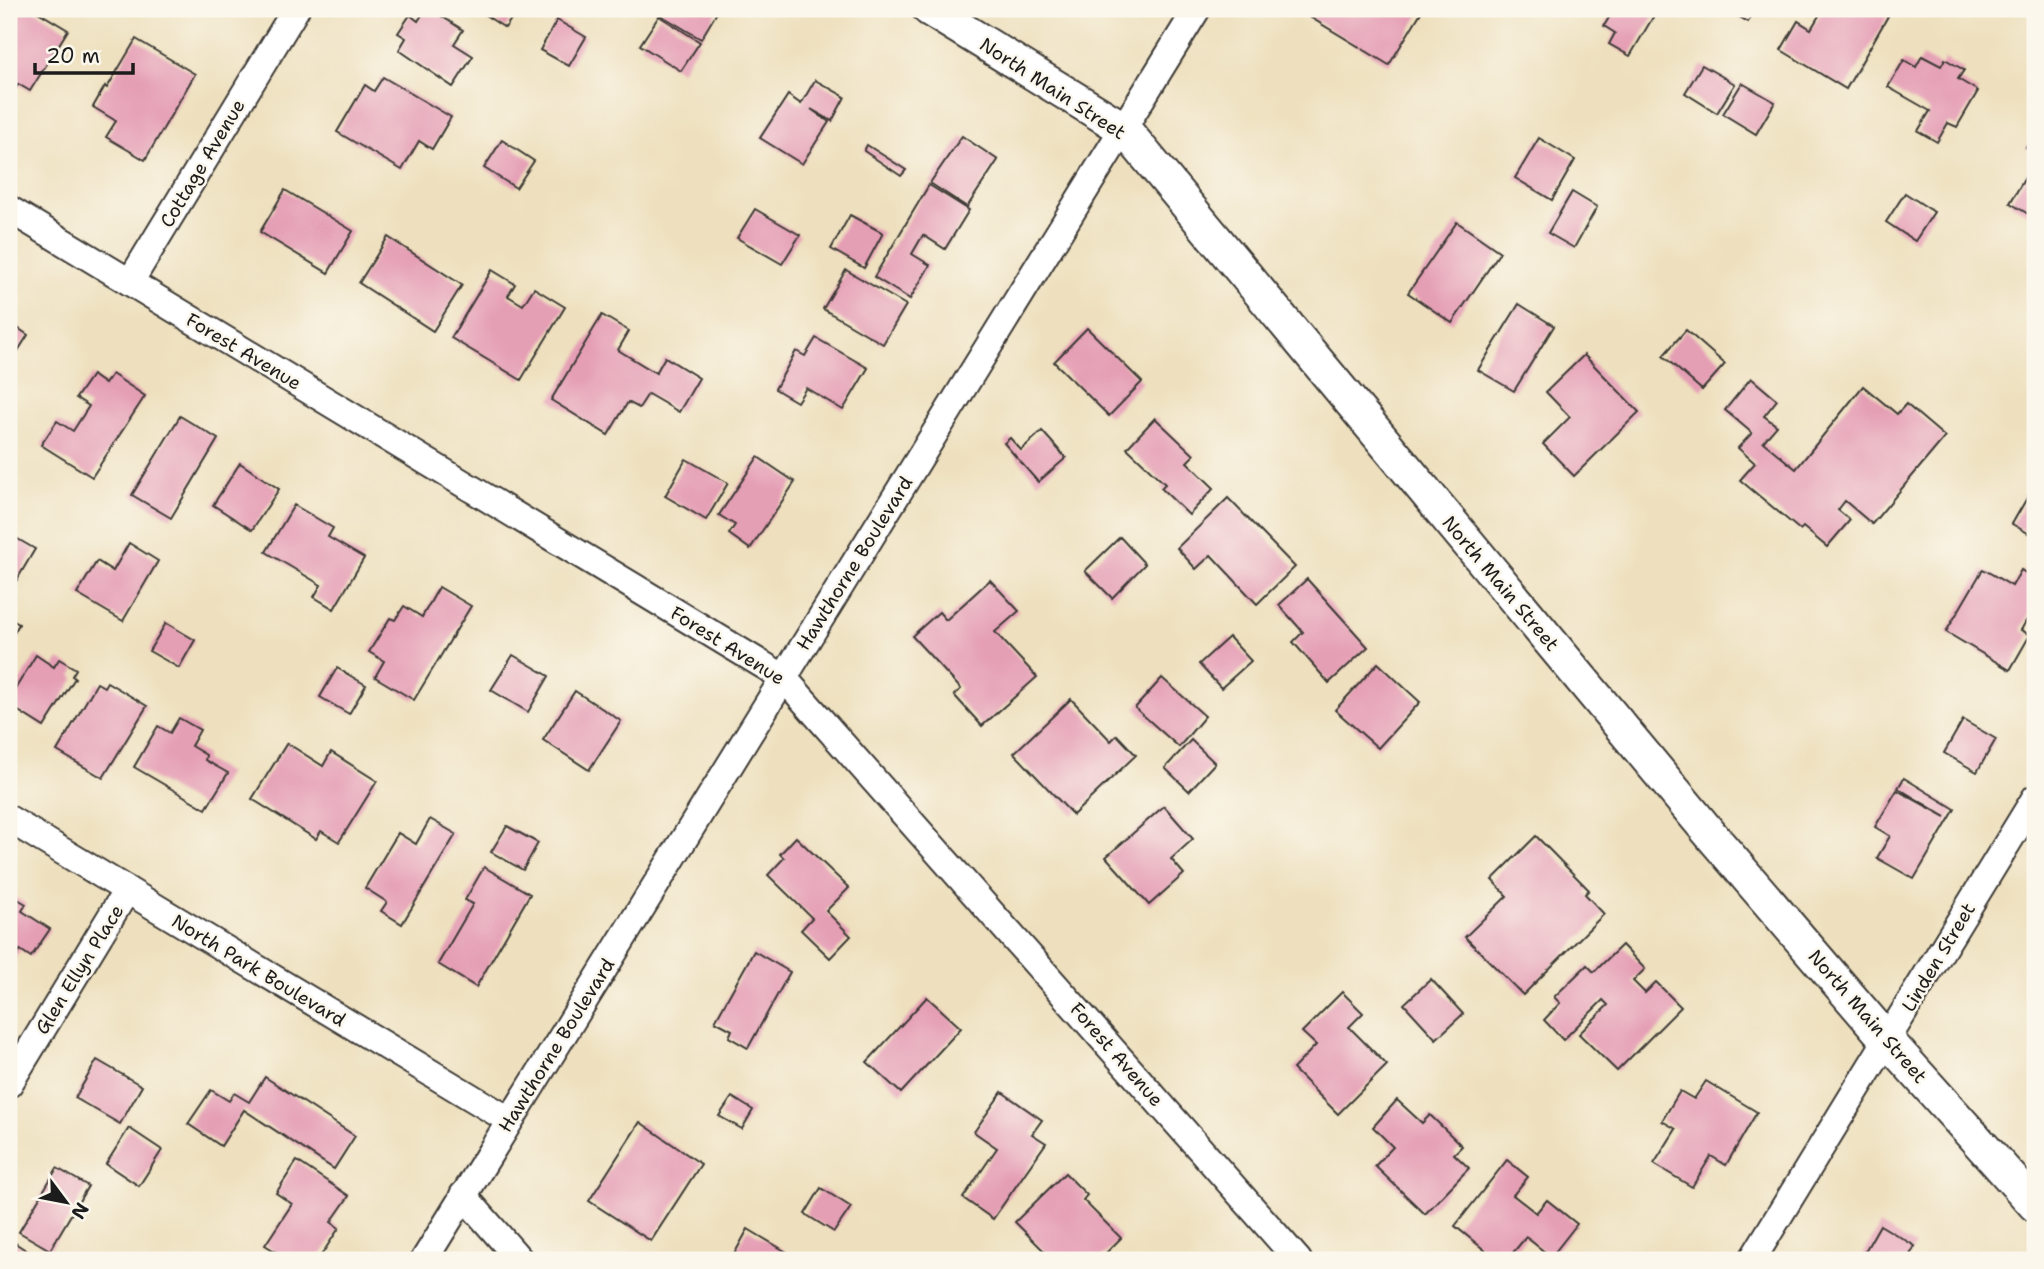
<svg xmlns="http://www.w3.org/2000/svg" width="2044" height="1269" viewBox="0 0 2044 1269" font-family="'Shantell Sans',sans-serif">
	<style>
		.building { fill: #e59fb5 }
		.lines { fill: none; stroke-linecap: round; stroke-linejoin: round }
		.minor-casing { stroke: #3c3934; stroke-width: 30 }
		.tertiary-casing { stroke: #3c3934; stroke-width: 37 }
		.minor { stroke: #fff; stroke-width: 26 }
		.tertiary { stroke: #fff; stroke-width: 33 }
		.labels { text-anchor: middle; stroke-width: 5; stroke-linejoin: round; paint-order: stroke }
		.street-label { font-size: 19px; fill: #1c1c1c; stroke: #fbf7ec }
	</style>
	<rect width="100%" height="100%" fill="#fbf7ec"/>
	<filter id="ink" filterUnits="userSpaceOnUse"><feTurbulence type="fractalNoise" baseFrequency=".0143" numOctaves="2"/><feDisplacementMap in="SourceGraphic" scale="14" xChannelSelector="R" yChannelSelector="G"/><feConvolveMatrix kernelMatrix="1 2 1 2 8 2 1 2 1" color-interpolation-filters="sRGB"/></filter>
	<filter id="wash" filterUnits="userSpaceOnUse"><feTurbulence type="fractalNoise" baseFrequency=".00686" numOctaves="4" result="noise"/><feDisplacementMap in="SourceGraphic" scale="28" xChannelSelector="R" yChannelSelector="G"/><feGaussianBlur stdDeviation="1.57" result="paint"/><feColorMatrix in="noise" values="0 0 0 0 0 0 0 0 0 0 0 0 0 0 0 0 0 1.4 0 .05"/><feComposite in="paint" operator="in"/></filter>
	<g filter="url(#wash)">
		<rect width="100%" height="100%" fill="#eee0be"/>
		<g id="blocks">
			<g class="building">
				<polygon points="9,9 33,9 68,30 30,91 18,84 13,93 9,91"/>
				<polygon points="426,9 430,9 463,30 454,44 473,56 453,87 399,50 406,38 398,33 410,15 418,21"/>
				<polygon points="476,9 518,9 505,28"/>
				<polygon points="662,9 719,9 701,39 659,14"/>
				<polygon points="1301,9 1423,9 1389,65 1300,11"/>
				<polygon points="1614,9 1651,9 1656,12 1630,56 1609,44 1615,33 1604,26"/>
				<polygon points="1726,9 1756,9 1748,22"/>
				<polygon points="1823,9 1876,9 1888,16 1846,89 1781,50 1798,21 1811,29"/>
				<polygon points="659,16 700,42 681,71 640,45"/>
				<polygon points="557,20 586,37 569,66 540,50"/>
				<polygon points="136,39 195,74 145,160 106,137 116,121 93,107 105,86 107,88"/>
				<polygon points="1922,56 1941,66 1945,59 1964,70 1958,79 1978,91 1957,127 1948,123 1937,142 1918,131 1930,111 1888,87 1904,60 1916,67"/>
				<polygon points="1702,65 1735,84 1717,113 1685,93"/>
				<polygon points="383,77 451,117 432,149 419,141 402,170 337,132 365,85 374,91"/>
				<polygon points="815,80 845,97 832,121 811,109 829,122 802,164 760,138 788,95 801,104"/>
				<polygon points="1742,83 1775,102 1756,134 1723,114"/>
				<polygon points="2035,133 2035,153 2026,148"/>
				<polygon points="962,136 998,160 967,207 930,183"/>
				<polygon points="1539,138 1575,160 1552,200 1515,178"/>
				<polygon points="502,140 534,161 516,188 484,168"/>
				<polygon points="867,145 906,170 901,176 864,151"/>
				<polygon points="2035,161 2035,218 2010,203"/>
				<polygon points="929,185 969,210 945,249 923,235 912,254 930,265 910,299 874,277"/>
				<polygon points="285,190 353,231 328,273 260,232"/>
				<polygon points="1572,192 1597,207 1574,248 1548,233"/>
				<polygon points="1905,193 1934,212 1915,241 1886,222"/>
				<polygon points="755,209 800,235 782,264 737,238"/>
				<polygon points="850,215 883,233 864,268 831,249"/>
				<polygon points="1457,222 1500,252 1452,323 1408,293"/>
				<polygon points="388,237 462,285 433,331 359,283"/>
				<polygon points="492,270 515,284 508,296 523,305 534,288 565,307 521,380 451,338"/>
				<polygon points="846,270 906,305 883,344 823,309"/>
				<polygon points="1519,304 1554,326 1514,391 1478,370"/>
				<polygon points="602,315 629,331 618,350 656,373 665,357 699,378 679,412 648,394 639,408 628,402 608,435 551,400"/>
				<polygon points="9,322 28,335 9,365"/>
				<polygon points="1087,328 1142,382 1109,416 1054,362"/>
				<polygon points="1686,330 1725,364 1702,390 1663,356"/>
				<polygon points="816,338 868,368 843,410 806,388 797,402 775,389 796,351 805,356"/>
				<polygon points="1584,355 1639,412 1574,476 1543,444 1570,417 1546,392"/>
				<polygon points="112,374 145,396 92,477 41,445 57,421 73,431 89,406 76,398 92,375 105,384"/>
				<polygon points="1751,378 1777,400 1764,416 1777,426 1763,442 1796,469 1863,386 1897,414 1906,404 1945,437 1872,524 1845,501 1838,510 1850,520 1827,547 1803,527 1800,530 1740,480 1755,463 1738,448 1752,433 1725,410"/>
				<polygon points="180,416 218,439 171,518 132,495"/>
				<polygon points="1155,418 1194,455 1187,462 1214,488 1189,515 1161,488 1165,484 1127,448"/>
				<polygon points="1042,431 1066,458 1038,482 1004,443 1010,438 1021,450"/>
				<polygon points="758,457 795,482 750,549 729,534 735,525 719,515"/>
				<polygon points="686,459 728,483 706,520 665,496"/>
				<polygon points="240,463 279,489 252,530 213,505"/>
				<polygon points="2035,484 2035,537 2012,524"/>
				<polygon points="1228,498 1295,567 1257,604 1211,555 1196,569 1177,548"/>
				<polygon points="294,505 333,528 328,537 364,558 334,609 314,597 321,585 266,552"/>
				<polygon points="9,534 35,549 15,583 9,580"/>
				<polygon points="1120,537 1145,564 1112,598 1085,571"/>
				<polygon points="129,543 158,561 123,621 77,594 97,561 113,571"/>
				<polygon points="1983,569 2012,586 2021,570 2035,579 2035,605 2021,630 2030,635 2010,670 1946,632"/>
				<polygon points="1307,579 1368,647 1329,683 1293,642 1303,632 1279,605"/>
				<polygon points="990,580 1019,611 995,632 1037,677 982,726 954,695 961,689 912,636 939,612 946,620"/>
				<polygon points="439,587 471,606 414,700 375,677 384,661 369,652 390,618 395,620 404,606 422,617"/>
				<polygon points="9,618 19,624 9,642"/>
				<polygon points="166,623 195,640 179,668 149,651"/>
				<polygon points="1229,637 1251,661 1221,688 1199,664"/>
				<polygon points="36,655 54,667 59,659 76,669 72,676 75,678 44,727 9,705 9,699"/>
				<polygon points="513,655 549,676 528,712 491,690"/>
				<polygon points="1378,663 1420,702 1378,748 1335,710"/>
				<polygon points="337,668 366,685 349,714 320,697"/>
				<polygon points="1162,678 1205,716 1179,747 1135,708"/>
				<polygon points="107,682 147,706 103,778 57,751 97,683 104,687"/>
				<polygon points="575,691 621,721 589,770 543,740"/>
				<polygon points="1071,699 1111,741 1117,735 1136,755 1073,815 1014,753"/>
				<polygon points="179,718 200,730 191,746 206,755 205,760 228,773 206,809 134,767 158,726 170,733"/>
				<polygon points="1963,720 1996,739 1977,772 1944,753"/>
				<polygon points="1191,740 1215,763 1189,791 1165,768"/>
				<polygon points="287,743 323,766 331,752 377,781 339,842 321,831 316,839 252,799"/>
				<polygon points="1904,778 1955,809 1914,879 1877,858 1890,836 1875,827 1897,790 1946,817 1898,788"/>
				<polygon points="1164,806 1193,839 1171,859 1184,874 1149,905 1106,857"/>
				<polygon points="430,819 456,834 402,924 381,911 387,902 365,888 398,833 416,844"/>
				<polygon points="507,826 538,843 523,870 491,852"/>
				<polygon points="1536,836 1589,890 1585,894 1604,914 1523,995 1465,937 1507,896 1492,880"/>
				<polygon points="796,837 849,888 826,911 851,936 830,958 801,930 812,918 768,875 784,858 780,854"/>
				<polygon points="484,867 530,894 476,987 438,964 473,904 465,900"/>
				<polygon points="11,895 26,904 22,911 50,929 31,957 20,950 9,968 9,898"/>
				<polygon points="1622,945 1645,969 1633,981 1645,993 1656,982 1681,1007 1617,1071 1579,1034 1608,1005 1603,1000 1563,1040 1544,1020 1560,1003 1554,997 1587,965 1594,972"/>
				<polygon points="754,951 790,972 748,1048 729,1037 732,1030 715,1021"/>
				<polygon points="1431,979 1463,1014 1436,1039 1404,1004"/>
				<polygon points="1342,992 1363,1013 1349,1027 1387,1065 1338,1114 1293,1069 1316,1045 1302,1032"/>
				<polygon points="927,997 961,1028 901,1093 867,1062"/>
				<polygon points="97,1060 142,1086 120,1124 75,1098"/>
				<polygon points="265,1077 355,1136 334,1169 244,1110 221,1146 188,1124 211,1090 229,1101 234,1093 249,1102"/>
				<polygon points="1706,1081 1757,1112 1726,1165 1711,1156 1692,1187 1654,1164 1676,1129 1662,1121 1680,1091 1694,1099"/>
				<polygon points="1002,1092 1042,1120 1032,1134 1046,1143 993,1219 963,1198 997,1148 974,1132"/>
				<polygon points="732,1097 753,1110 742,1129 719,1116"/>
				<polygon points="1397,1100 1422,1123 1430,1115 1462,1146 1454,1154 1469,1168 1425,1214 1375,1166 1393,1147 1373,1127"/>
				<polygon points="640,1122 701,1164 651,1241 589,1201"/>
				<polygon points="129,1128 162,1150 139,1186 106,1164"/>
				<polygon points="1507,1160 1528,1177 1513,1195 1536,1213 1547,1200 1577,1224 1551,1257 1526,1237 1507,1260 1497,1260 1455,1226"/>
				<polygon points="297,1161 349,1196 331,1222 339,1228 318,1260 289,1260 265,1245 292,1204 276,1193"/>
				<polygon points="57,1168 88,1186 50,1250 19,1232"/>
				<polygon points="1065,1173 1087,1195 1083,1200 1121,1238 1099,1260 1053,1260 1015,1222"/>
				<polygon points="821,1188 851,1207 834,1232 805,1214"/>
				<polygon points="1880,1225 1915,1246 1907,1260 1860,1260"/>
				<polygon points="748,1229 800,1260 736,1260 732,1258"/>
				<polygon points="9,1239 41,1260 9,1260"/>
			</g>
		</g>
	</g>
	<g filter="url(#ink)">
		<use href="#blocks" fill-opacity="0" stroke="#3c3934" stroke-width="2"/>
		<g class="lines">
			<g class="minor-casing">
				<g id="minor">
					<polyline points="9,209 783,677 1298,1260"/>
					<polyline points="130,282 296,9"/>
					<polyline points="9,819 509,1120"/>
					<polyline points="9,1084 127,890"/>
					<polyline points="463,1195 520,1260"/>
					<polyline points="424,1260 1197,9"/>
					<polyline points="1752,1260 2035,798"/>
				</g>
			</g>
			<g class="tertiary-casing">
				<polyline id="tertiary" points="929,9 1124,129 1711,835 1887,1040 2035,1205"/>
			</g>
			<use href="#minor" class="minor"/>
			<use href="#tertiary" class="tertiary"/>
		</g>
	</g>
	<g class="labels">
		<g class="street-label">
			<text transform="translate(1053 88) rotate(33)" y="7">North Main Street</text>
			<text transform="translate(202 163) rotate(-59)" y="7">Cottage Avenue</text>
			<text transform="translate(244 351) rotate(31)" y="7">Forest Avenue</text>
			<text transform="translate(854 563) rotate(-58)" y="7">Hawthorne Boulevard</text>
			<text transform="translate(1501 583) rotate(50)" y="7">North Main Street</text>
			<text transform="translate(728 645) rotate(32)" y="7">Forest Avenue</text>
			<text transform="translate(1938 957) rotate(-59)" y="7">Linden Street</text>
			<text transform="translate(79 969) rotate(-58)" y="7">Glen Ellyn Place</text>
			<text transform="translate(259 970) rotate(31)" y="7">North Park Boulevard</text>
			<text transform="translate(1868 1016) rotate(49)" y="7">North Main Street</text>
			<text transform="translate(556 1045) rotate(-58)" y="7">Hawthorne Boulevard</text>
			<text transform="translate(1117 1054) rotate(49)" y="7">Forest Avenue</text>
		</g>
	</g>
	<rect width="2044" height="1269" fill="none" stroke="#fbf7ec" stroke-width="35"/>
	<g transform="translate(66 1202) rotate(122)" stroke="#fbf7ec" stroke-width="5" paint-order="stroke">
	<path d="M0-5L12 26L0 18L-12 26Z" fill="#1c1c1c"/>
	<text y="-10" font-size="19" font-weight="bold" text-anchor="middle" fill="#1c1c1c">N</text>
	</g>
	<path d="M35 63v10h98v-10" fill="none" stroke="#1c1c1c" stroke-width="3.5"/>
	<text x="46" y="63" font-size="21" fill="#1c1c1c" stroke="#fbf7ec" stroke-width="5" paint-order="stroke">20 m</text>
</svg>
